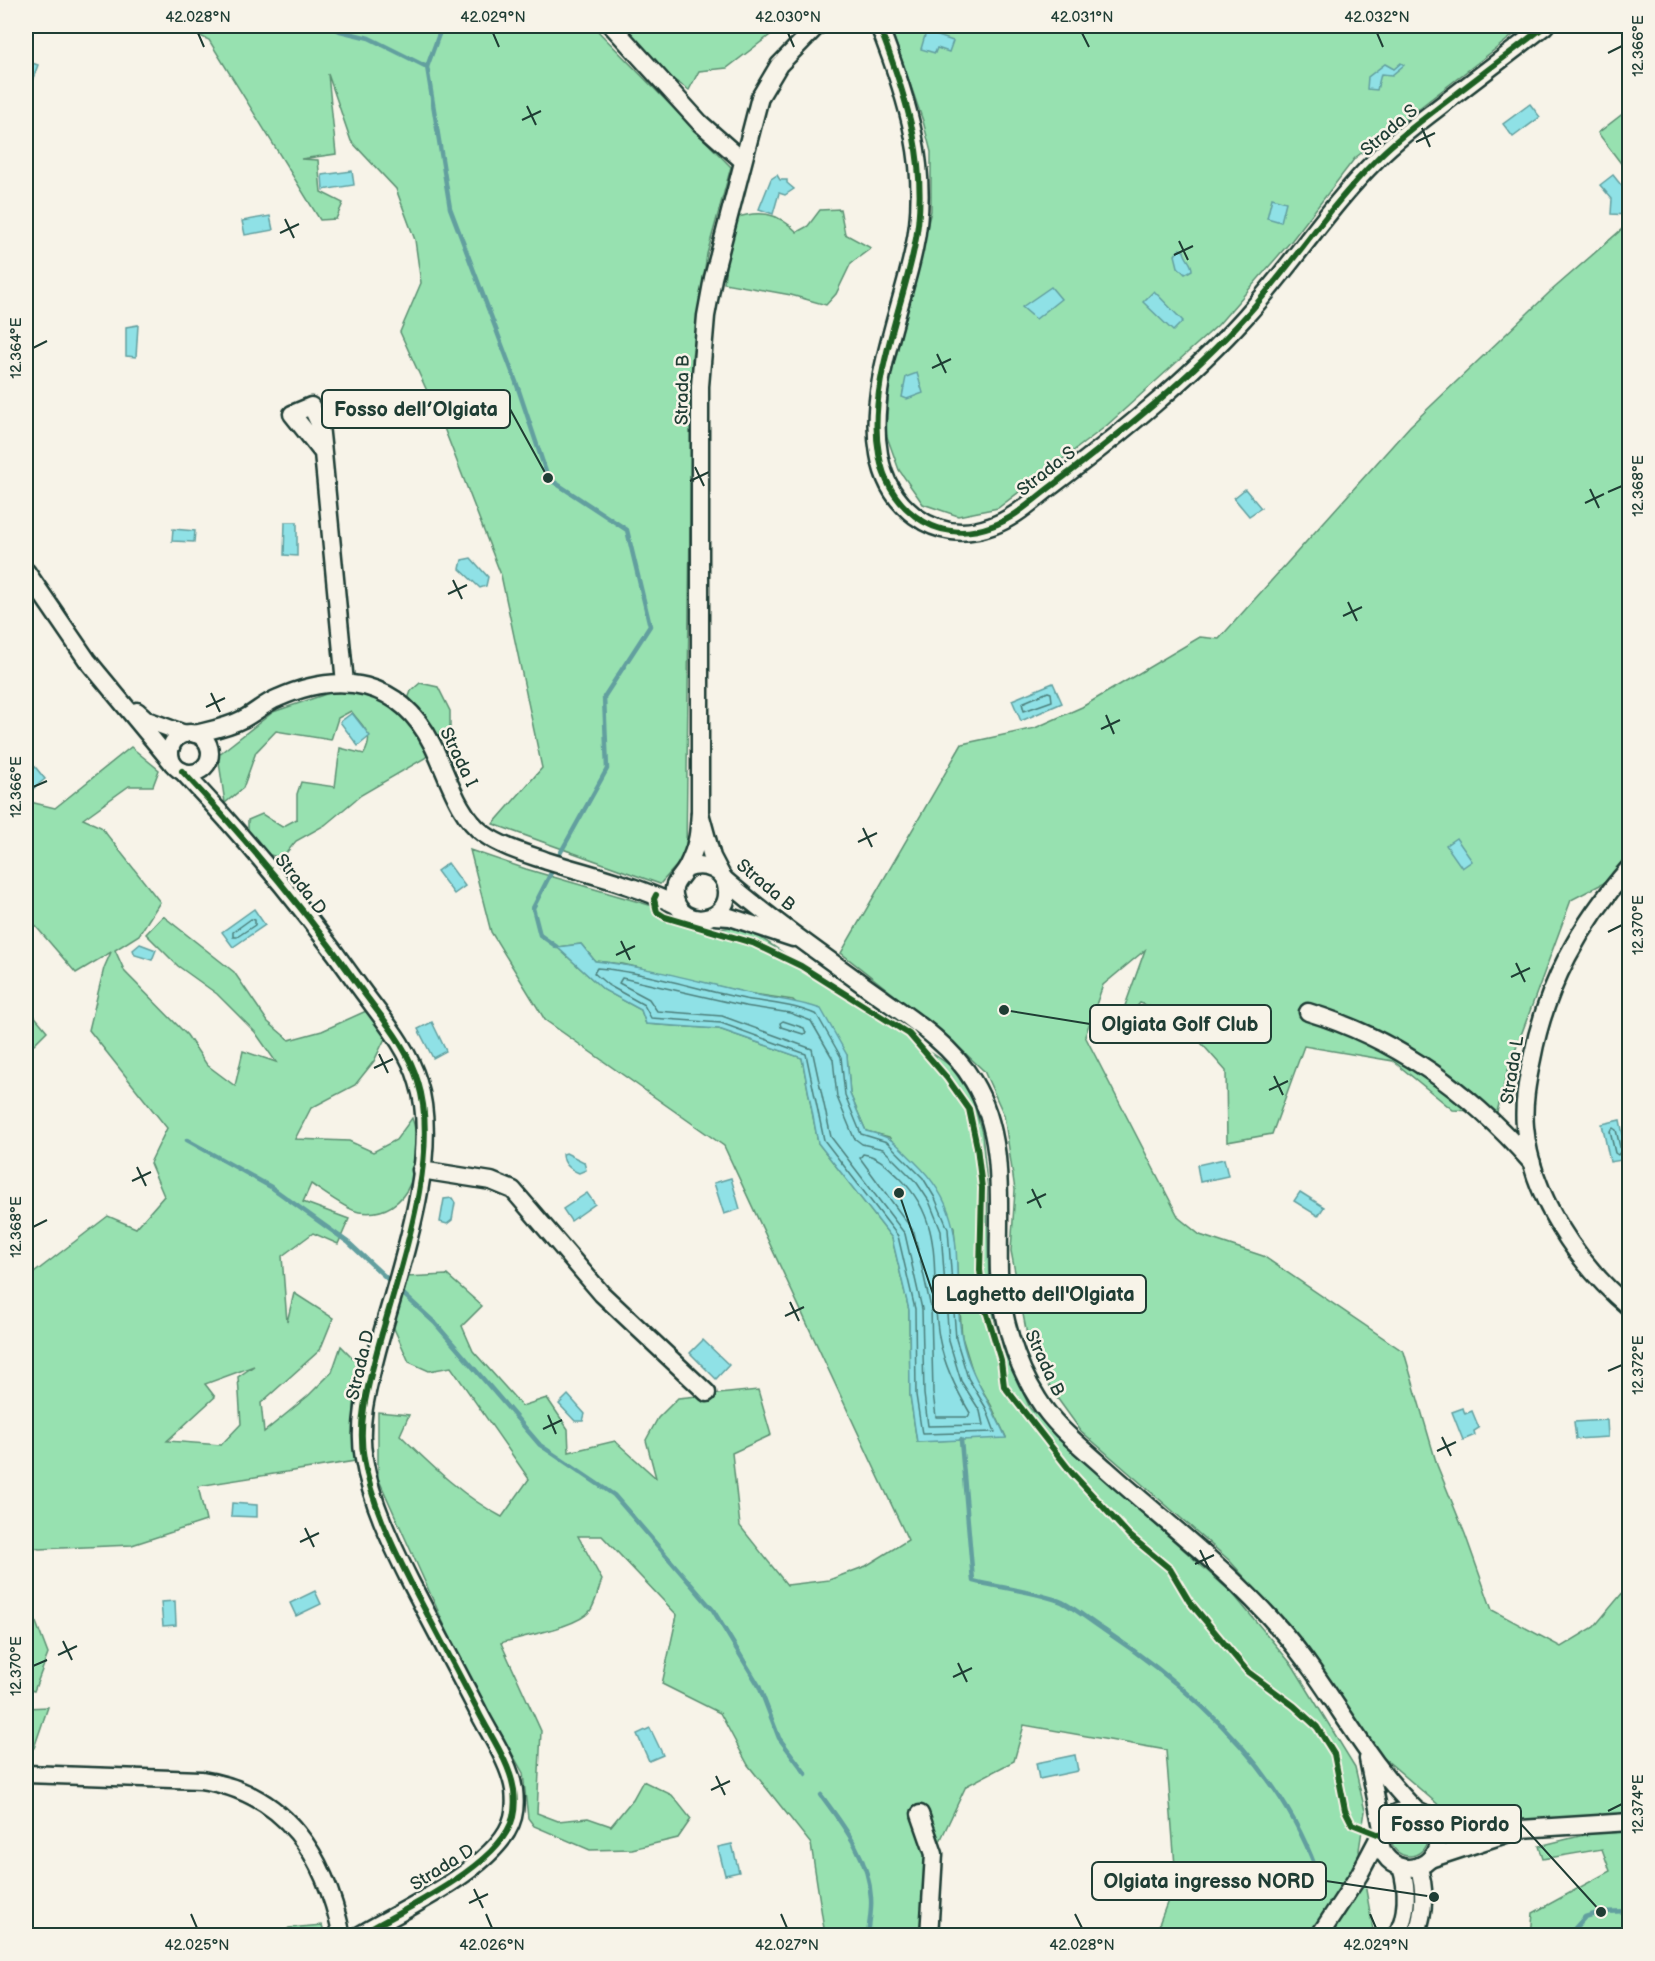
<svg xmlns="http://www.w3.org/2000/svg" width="1655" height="1961" viewBox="0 0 1655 1961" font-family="'Balsamiq Sans',sans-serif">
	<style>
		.green { fill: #97e1b0; stroke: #5b8f72; stroke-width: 1.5; fill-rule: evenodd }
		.water { fill: #8fe1e6; stroke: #629f9f; stroke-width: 1.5 }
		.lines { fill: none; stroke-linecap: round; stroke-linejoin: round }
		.shore { stroke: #4c7f7b; stroke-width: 1.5 }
		.stream { stroke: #629f9f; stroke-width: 4.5 }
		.minor-casing { stroke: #1f3d34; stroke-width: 21 }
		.minor { stroke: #f7f3e8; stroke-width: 16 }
		.cycleway-casing { stroke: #f7f3e8; stroke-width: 10 }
		.cycleway { stroke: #1b5e20; stroke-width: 6 }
		.ticks { fill: none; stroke: #1f3d34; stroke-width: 2 }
		.labels { text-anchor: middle; stroke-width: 5; stroke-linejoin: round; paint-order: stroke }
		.street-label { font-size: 18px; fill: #1f3d34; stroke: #f7f3e8 }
		.leader { fill: none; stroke: #1f3d34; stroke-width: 2 }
		.callout-dot { fill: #1f3d34; stroke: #f7f3e8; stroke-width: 2 }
		.callout { fill: #f7f3e8; stroke: #1f3d34; stroke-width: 2 }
		.callout-label { font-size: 20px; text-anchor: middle; font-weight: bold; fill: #1f3d34 }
		.neatline { fill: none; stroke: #1f3d34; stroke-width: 2 }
		.ticks-label { font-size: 15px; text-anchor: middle; fill: #1f3d34 }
	</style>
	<rect width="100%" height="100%" fill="#f7f3e8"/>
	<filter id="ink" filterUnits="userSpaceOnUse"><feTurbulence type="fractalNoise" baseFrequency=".0167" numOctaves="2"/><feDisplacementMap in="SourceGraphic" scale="12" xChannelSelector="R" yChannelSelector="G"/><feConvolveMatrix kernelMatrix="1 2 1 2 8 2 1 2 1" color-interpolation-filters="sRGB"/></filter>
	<g filter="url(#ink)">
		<g class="green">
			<polygon points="178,26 593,26 731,167 707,254 692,357 686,855 660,884 493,824 542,768 501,575 444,428 400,332 421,283 415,240 396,189 351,141 328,74 336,154 301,159 318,160 321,192 343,203 336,219 320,220 209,40"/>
			<polygon points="600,26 782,26 727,68 699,71 689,90 602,31"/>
			<polygon points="890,26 1525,26 1355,158 1292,240 1218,325 1105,427 998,508 958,516 923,504 899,470 886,434 889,384 931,211 931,152 923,121"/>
			<polygon points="1629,109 1629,174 1598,133"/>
			<path d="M840 209 845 234 871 248 851 263 836 294 826 305 791 295 724 283 731 219C759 210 776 211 797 232L808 226 820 210Z"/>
			<polygon points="1629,223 1629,870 1571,900 1507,1073 1497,1112 1453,1110 1393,1061 1304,1046 1272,1134 1227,1142 1226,1071 1178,1017 1140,1003 1116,1031 1145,950 1103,985 1085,1036 1179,1218 1200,1235 1263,1256 1404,1352 1437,1465 1465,1534 1492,1610 1561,1647 1594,1627 1629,1585 1629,1816 1530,1820 1441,1807 1378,1753 1309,1649 1229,1560 1081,1431 1055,1395 1030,1351 1011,1251 1015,1190 1004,1115 984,1071 948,1037 841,953 962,744 1035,728 1082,707 1200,637 1219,639 1410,426 1551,291"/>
			<path d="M420 683 438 687 450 711V731L425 758 361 795 325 825 296 841 282 858 266 854 248 840V820L262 814 282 827 297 819V794L301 782 335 787 340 748 364 754C375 733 364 729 351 711L338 718 331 740 276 731 256 752 243 788 225 803 218 755 273 712 338 690 407 702 411 691Z"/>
			<path d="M131 747 159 770 153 786H129L83 819 101 827 160 902 139 935 115 950 125 972 187 1035 207 1065 235 1086 243 1051 276 1062 255 1032 217 994 178 966 146 934 163 916 234 972 268 1022 289 1040 322 1031 375 1007 390 1028 374 1061 355 1085 311 1108 295 1139 349 1141 373 1152 396 1140 412 1118C426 1157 412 1220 359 1212 347 1210 322 1191 311 1184L303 1202 349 1219 338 1244 313 1233 282 1256 287 1322 294 1293 333 1318 320 1350 261 1403 264 1432 308 1396 332 1372 341 1346 363 1368 354 1396 355 1461 198 1486 206 1521 132 1545 39 1549 26 1545V1279L108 1216 136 1228 164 1196 150 1163 167 1128 89 1030 104 968 111 952 76 973 26 915V801L55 808ZM254 1366 238 1377 241 1424 221 1445 167 1441 215 1397 205 1384Z"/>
			<path d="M470 850 526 869 663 909 685 926 709 931 742 925 951 1066 972 1097 982 1133 987 1185 989 1285 997 1335 1030 1408 1058 1437 1233 1594 1293 1666 1355 1767 1365 1811 1359 1850 1374 1935H1155L1176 1879 1166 1750 1024 1725 1014 1761 966 1786 934 1854 923 1935H825L811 1844 748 1765 720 1713 662 1684 677 1615 602 1536H578L602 1580C598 1589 596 1603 590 1611 578 1627 522 1636 501 1643L541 1731 537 1813 558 1821 588 1818 611 1826 633 1799 643 1781 672 1795 691 1819 678 1838 632 1849 590 1850 534 1826 528 1818 523 1773 462 1664 378 1478V1412L409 1415 400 1435C432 1466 462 1496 502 1517L529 1479 451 1367 429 1371 409 1362 392 1324 405 1277 447 1275 482 1306 462 1326 473 1351 522 1406 547 1398 568 1429 569 1452 615 1441 656 1478 646 1440 658 1418 678 1398 758 1390 771 1435 732 1453 740 1526 787 1585 829 1580 866 1566 908 1540 724 1146 545 1020 491 932ZM581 944 595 961 623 964 747 993 793 1000 847 1055 850 1094 866 1131 889 1137 954 1228 962 1337 974 1376 991 1405 1006 1437 917 1442 910 1395 909 1310 892 1238 818 1143 802 1058 719 1029 646 1024 641 1010 604 990 557 947Z"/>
			<polygon points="26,1006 47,1031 26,1052"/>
			<polygon points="26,1602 29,1604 48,1654 34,1691 26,1689"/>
			<polygon points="48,1707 34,1748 26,1751 26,1708"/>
			<circle cx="1409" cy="1838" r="18"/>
			<polygon points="1621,1826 1629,1827 1629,1935 1531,1936 1533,1913 1610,1871 1602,1849 1543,1859 1539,1846"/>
			<polygon points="322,1925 325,1935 279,1935 289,1928"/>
		</g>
		<g class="water">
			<polygon points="926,32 953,41 949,52 937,48 935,53 921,49"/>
			<polygon points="26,61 38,65 28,92 26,91"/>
			<polygon points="1401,63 1404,65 1392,75 1381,74 1377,90 1367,89 1368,77 1385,64 1394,69"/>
			<polygon points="1530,104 1540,117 1513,137 1503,124"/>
			<polygon points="352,171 354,185 323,190 322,175"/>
			<polygon points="777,175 780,180 787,180 787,183 794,189 785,195 779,193 773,214 759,209 771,179"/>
			<polygon points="1613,175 1629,195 1628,215 1611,214 1612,199 1600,185"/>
			<polygon points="1272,198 1286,202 1281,222 1267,218"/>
			<polygon points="270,216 273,230 245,235 242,221"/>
			<path d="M1180 249 1184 251C1185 259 1192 262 1192 270L1185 274 1178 267 1175 255Z"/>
			<polygon points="1051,287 1061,299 1036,319 1022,307"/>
			<polygon points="1154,291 1183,321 1173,331 1143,302"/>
			<polygon points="138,325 136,357 126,356 126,327"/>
			<polygon points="917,373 923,393 907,399 902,397 906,377"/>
			<polygon points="1245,489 1261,508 1249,516 1234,498"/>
			<polygon points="285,522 297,522 297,556 284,555"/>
			<polygon points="173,529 195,531 194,542 172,541"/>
			<polygon points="471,558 488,577 486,586 480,588 460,569 462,560"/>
			<polygon points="1053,683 1062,703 1021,721 1012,700"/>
			<polygon points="352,713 370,736 358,746 340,722"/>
			<polygon points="27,757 45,779 33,789 26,779"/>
			<polygon points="1456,838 1472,861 1462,868 1446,845"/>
			<polygon points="448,863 465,886 454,894 437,871"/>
			<polygon points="254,909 265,925 233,947 222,932"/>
			<polygon points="140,944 156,950 152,960 135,955 133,950"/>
			<path d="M581 944 595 961C644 966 692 980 740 991 767 998 794 1000 821 1009L847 1055 850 1094 866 1131C895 1138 894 1142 915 1162 974 1219 949 1269 962 1338 969 1374 992 1405 1006 1438L917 1442 910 1395 909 1310 892 1238 818 1143 802 1058 719 1029 646 1024 641 1010 604 990 557 947Z"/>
			<polygon points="432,1022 446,1051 433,1058 418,1029"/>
			<polygon points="1620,1120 1628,1159 1610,1162 1602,1124"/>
			<path d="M566 1153 584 1162 586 1170 579 1173C570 1169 563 1164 563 1154Z"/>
			<polygon points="1224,1159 1228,1176 1200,1182 1197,1165"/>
			<polygon points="731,1178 740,1209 724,1214 714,1183"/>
			<polygon points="1300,1192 1324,1207 1318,1216 1294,1201"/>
			<polygon points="587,1193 595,1204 571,1221 563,1209"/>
			<polygon points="452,1198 455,1203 452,1220 447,1224 440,1222 444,1199"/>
			<polygon points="703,1340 729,1365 716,1379 690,1353"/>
			<polygon points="568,1395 585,1414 583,1421 575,1421 559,1404"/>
			<polygon points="1463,1408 1465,1414 1472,1411 1479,1428 1474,1431 1475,1435 1463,1440 1452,1412"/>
			<polygon points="1607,1420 1608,1437 1576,1439 1574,1422"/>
			<polygon points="232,1503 257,1505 257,1517 231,1516"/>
			<polygon points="315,1591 321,1604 296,1616 290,1603"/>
			<polygon points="175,1601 176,1625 163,1626 161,1602"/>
			<polygon points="650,1728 663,1755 649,1761 637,1734"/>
			<polygon points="1075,1755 1078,1771 1039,1779 1036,1763"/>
			<polygon points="732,1844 739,1872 725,1875 718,1847"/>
		</g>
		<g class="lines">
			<g class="shore">
				<polygon points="1048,692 1051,693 1052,701 1024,711 1022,703"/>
				<polygon points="251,919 255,920 255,925 237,937 233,937 233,932"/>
				<path d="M597 968C647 972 695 989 745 999 770 1003 794 1005 817 1015L841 1057 845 1095 861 1134 887 1142 923 1178 935 1198 948 1229 956 1339 968 1378 986 1408 995 1432 922 1434 916 1395 915 1309 898 1236 824 1140 806 1054 721 1023 651 1018 644 1005 608 985 594 973Z"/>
				<polygon points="622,978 745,1006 790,1013 811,1021 833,1059 837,1097 854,1138 862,1144 883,1149 917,1183 929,1201 941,1231 949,1341 961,1381 980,1411 983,1425 928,1426 924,1394 922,1309 905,1234 831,1137 812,1049 722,1016 657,1011 649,999 619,983"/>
				<polygon points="783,1021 804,1028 806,1033 803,1034 781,1027 780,1023"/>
				<polygon points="1613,1128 1616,1130 1621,1151 1618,1155 1615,1153 1610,1131"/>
				<path d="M863 1154C880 1157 887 1166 900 1178 950 1228 927 1282 940 1342 945 1368 957 1391 970 1413L968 1417H936L933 1393 931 1308 914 1232 860 1158Z"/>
			</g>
			<g class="stream">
				<polyline points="330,26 340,31 369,38 427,67"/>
				<polyline points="442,26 427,67 450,208 516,382 548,478 627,530 650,626 604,697 607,769 557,859"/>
				<polyline points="554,867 533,908 540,935 557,947"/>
				<polyline points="187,1140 271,1187 349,1243 393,1284"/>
				<polyline points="399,1290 435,1323 540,1445 614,1495 713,1610 759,1686 779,1738 806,1774"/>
				<path d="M961 1440 973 1581C996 1587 1042 1593 1062 1602 1076 1609 1090 1621 1104 1630 1191 1688 1280 1768 1316 1869"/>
				<path d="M821 1795C844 1826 869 1858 871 1898 872 1910 869 1924 868 1936"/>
				<polyline points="1568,1936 1585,1917 1601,1912 1630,1911"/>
			</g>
			<g class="minor-casing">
				<g id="minor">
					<polyline points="612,26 700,123 742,160"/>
					<path d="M879 26C907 97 931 171 914 249 901 312 867 389 879 454 883 479 894 500 915 516 938 533 965 536 992 526 1015 518 1034 499 1053 485 1120 434 1190 378 1246 316 1292 265 1328 208 1376 160 1396 139 1420 122 1443 104 1477 78 1511 52 1545 26"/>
					<polyline points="323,453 292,414 311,406 320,425 323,453 345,683"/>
					<polyline points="26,571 87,660 173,764"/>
					<polyline points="137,711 147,720 185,734"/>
					<circle cx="190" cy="753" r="20"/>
					<path d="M195 734C211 730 228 727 243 719 255 713 265 703 278 698 340 670 400 680 432 744 447 773 457 815 484 834 502 847 527 854 547 861 591 875 635 885 676 905"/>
					<path d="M182 771C247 840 307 912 361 989 382 1018 408 1047 418 1082 442 1157 397 1277 377 1351 368 1386 357 1423 364 1459 371 1502 391 1543 410 1581 433 1626 457 1670 480 1715 492 1738 510 1764 514 1790 515 1799 515 1809 513 1817 501 1866 400 1911 358 1936"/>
					<path d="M700 813 712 857 723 878C769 918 820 953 869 989 905 1015 950 1042 973 1081 1008 1139 997 1208 999 1272 1001 1315 1015 1363 1038 1399 1055 1427 1082 1447 1106 1469 1165 1522 1229 1570 1281 1630 1331 1687 1362 1757 1416 1810"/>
					<path d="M1630 867C1580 924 1546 985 1532 1059 1527 1082 1523 1104 1525 1127 1531 1196 1578 1265 1630 1308"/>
					<path d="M686 869C704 862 726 869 727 891 729 922 683 930 675 899 670 883 681 879 687 867 691 859 695 849 697 840 699 832 699 822 700 813V386L706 316 713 278 760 97 779 65 817 26"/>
					<polyline points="714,916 730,917 793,938"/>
					<path d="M1308 1012C1397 1039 1471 1093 1532 1163"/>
					<polyline points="421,1170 491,1181 513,1190 602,1294 707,1393"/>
					<polyline points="1368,1759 1382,1828"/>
					<path d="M26 1774 201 1780C287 1793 325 1856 342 1936"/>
					<circle cx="1409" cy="1839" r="29"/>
					<polyline points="920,1814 934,1854 929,1936"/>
					<polyline points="1425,1815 1468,1824 1521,1829 1630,1822"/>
					<polyline points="1430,1859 1509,1833"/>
					<polyline points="1319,1936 1359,1875 1379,1837"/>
					<path d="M1396 1936C1408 1916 1408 1888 1401 1867"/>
					<path d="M1416 1936C1424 1913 1426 1888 1418 1866"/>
				</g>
			</g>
			<use href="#minor" class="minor"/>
			<g class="cycleway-casing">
				<g id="cycleway">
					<path d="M879 26C907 97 931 171 914 249 901 312 867 389 879 454 883 479 894 500 915 516 938 533 965 536 992 526 1015 518 1034 499 1053 485 1120 434 1190 378 1246 316 1292 265 1328 208 1376 160 1396 139 1420 122 1443 104 1477 78 1511 52 1545 26"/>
					<path d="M182 771C247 840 307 912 361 989 382 1018 408 1047 418 1082 442 1157 397 1277 377 1351 368 1386 357 1423 364 1459 371 1502 391 1543 410 1581 433 1626 457 1670 480 1715 492 1738 510 1764 514 1790 515 1799 515 1809 513 1817 501 1866 400 1911 358 1936"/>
					<polyline points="656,895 654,899 657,912 665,917 753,943 801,966 909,1034 947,1078 969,1109 977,1147 982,1188 980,1270 984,1304 1001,1361 1004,1386 1072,1473 1129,1535 1170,1569 1189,1601 1248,1672 1294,1706 1317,1727 1334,1754 1345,1810 1352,1824 1380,1835"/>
				</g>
			</g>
			<use href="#cycleway" class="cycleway"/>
		</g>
	</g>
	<path class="ticks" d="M198 33 204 47M493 33 499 47M788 33 794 47M1082 33 1089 47M1377 33 1383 47M1608 53 1622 46M527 106 536 125M522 120 541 111M1422 128 1430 147M1416 142 1435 133M285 219 294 238M280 233 299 224M1179 241 1188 260M1174 255 1193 246M33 348 47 341M937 354 946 373M932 368 951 359M695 467 704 486M690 481 709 472M1590 489 1599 508M1608 492 1622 486M1585 503 1604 494M453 580 462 599M448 594 467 585M1348 602 1357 621M1343 616 1362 607M211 693 220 712M206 707 225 698M1106 715 1114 734M1101 729 1120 720M33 787 47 781M863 828 872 847M858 842 877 833M1608 932 1622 925M621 941 630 960M616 955 635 946M1516 963 1525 982M1511 977 1530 968M379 1054 388 1073M374 1068 393 1059M1274 1076 1283 1095M1269 1090 1288 1081M137 1167 146 1186M132 1181 151 1172M1032 1189 1041 1208M1027 1203 1046 1194M33 1227 47 1220M790 1302 799 1321M785 1316 804 1307M1608 1371 1622 1365M548 1415 556 1434M543 1429 562 1420M1442 1437 1451 1456M1437 1451 1456 1442M305 1528 314 1547M300 1542 319 1533M1200 1550 1209 1569M1195 1564 1214 1555M63 1641 72 1660M58 1655 77 1646M958 1663 967 1682M33 1666 47 1660M953 1677 972 1668M716 1776 725 1795M711 1790 730 1781M1608 1811 1622 1804M474 1889 483 1908M469 1903 488 1894M191 1914 197 1928M486 1914 492 1928M781 1914 787 1928M1075 1914 1082 1928M1370 1914 1376 1928"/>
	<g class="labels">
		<g class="street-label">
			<text transform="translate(1389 130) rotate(-41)" y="6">Strada S</text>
			<text transform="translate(682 390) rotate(-89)" y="6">Strada B</text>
			<text transform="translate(1046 471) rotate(-38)" y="6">Strada S</text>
			<text transform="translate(459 757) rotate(64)" y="6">Strada I</text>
			<text transform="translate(301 884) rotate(52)" y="6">Strada D</text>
			<text transform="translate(766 885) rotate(40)" y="6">Strada B</text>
			<text transform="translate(1512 1070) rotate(-81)" y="6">Strada L</text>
			<text transform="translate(1045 1363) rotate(65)" y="6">Strada B</text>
			<text transform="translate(360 1365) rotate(-77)" y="6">Strada D</text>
			<text transform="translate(442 1867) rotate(-32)" y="6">Strada D</text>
		</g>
	</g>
	<path class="leader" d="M548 478L510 409M1004 1010L1090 1024M899 1193L933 1294M1601 1912L1521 1824M1434 1897L1326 1881"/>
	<g class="callout-dot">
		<circle cx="548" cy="478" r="6"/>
		<circle cx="1004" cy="1010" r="6"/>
		<circle cx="899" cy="1193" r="6"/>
		<circle cx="1601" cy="1912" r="6"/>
		<circle cx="1434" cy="1897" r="6"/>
	</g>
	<g class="callout">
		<rect x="322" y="390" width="188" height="38" rx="6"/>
		<rect x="1090" y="1005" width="181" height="38" rx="6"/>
		<rect x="933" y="1275" width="213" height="38" rx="6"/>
		<rect x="1379" y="1805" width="142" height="38" rx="6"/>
		<rect x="1092" y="1862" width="234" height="38" rx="6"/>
	</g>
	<g class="callout-label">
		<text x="416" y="416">Fosso dell’Olgiata</text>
		<text x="1180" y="1031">Olgiata Golf Club</text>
		<text x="1040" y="1301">Laghetto dell'Olgiata</text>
		<text x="1450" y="1831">Fosso Piordo</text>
		<text x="1209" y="1888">Olgiata ingresso NORD</text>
	</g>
	<rect width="1655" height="1961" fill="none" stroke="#f7f3e8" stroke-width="66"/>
	<rect x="33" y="33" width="1589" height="1895" class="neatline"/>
	<g class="ticks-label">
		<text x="198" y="22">42.028°N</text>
		<text x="493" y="22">42.029°N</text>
		<text x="788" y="22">42.030°N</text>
		<text x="1082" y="22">42.031°N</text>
		<text x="1377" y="22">42.032°N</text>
		<text transform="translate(1638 46) rotate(-90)" y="5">12.366°E</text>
		<text transform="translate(16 348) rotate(-90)" y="5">12.364°E</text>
		<text transform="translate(1638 486) rotate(-90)" y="5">12.368°E</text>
		<text transform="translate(16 787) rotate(-90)" y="5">12.366°E</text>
		<text transform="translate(1638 925) rotate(-90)" y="5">12.370°E</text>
		<text transform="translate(16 1227) rotate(-90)" y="5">12.368°E</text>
		<text transform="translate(1638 1365) rotate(-90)" y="5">12.372°E</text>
		<text transform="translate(16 1666) rotate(-90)" y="5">12.370°E</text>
		<text transform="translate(1638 1804) rotate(-90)" y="5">12.374°E</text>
		<text x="197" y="1950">42.025°N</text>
		<text x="492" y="1950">42.026°N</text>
		<text x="787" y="1950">42.027°N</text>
		<text x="1082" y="1950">42.028°N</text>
		<text x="1376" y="1950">42.029°N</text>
	</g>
</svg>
